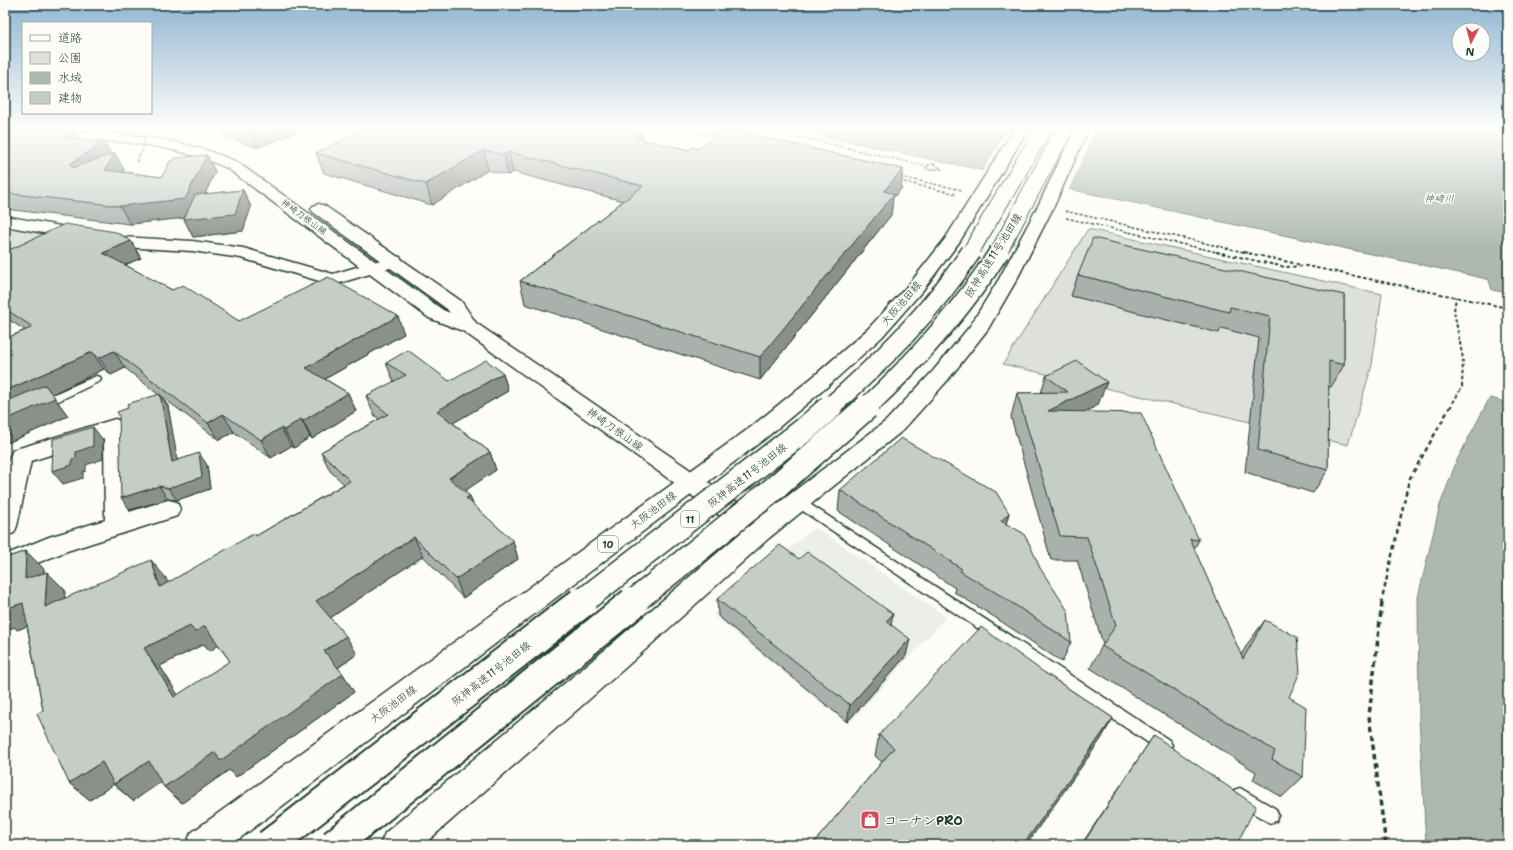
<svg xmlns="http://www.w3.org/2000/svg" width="1513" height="850" viewBox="0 0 1513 850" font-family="'Shantell Sans','Klee One',sans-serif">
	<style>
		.built { fill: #eceee9 }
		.green { fill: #dde0db; stroke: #7e8e88 }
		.water { fill: #aeb8b1; stroke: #75877f }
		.pier { fill: #fdfcf7 }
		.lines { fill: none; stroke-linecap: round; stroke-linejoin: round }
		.lane-casing { stroke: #1f3d34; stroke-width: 3 }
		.street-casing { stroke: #1f3d34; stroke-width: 3 }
		.secondary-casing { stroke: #1f3d34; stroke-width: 3 }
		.primary-casing { stroke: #1f3d34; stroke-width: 3 }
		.path-far3 { stroke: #1f3d34; stroke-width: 1.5; stroke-dasharray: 3 2; stroke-linecap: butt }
		.path-far2 { stroke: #1f3d34; stroke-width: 2; stroke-dasharray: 3.5 2.5; stroke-linecap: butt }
		.path-far1 { stroke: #1f3d34; stroke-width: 2.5; stroke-dasharray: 4.5 3.5; stroke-linecap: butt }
		.path { stroke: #1f3d34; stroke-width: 3.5; stroke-dasharray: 5.5 4; stroke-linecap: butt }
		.lane { fill: #fdfcf7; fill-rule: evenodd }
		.street { fill: #fdfcf7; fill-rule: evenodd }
		.secondary { fill: #fdfcf7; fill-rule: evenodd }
		.primary { fill: #fdfcf7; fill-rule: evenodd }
		.highway-bridge-far3-casing { stroke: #1f3d34; stroke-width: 18; stroke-linecap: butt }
		.highway-bridge-far2-casing { stroke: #1f3d34; stroke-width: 22; stroke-linecap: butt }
		.highway-bridge-far1-casing { stroke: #1f3d34; stroke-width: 27; stroke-linecap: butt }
		.highway-bridge-casing { stroke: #1f3d34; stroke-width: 34; stroke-linecap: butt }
		.path-bridge { stroke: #1f3d34; stroke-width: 1.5; stroke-dasharray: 3 2; stroke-linecap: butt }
		.highway-bridge-far3 { stroke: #fdfcf7; stroke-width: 16 }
		.highway-bridge-far2 { stroke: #fdfcf7; stroke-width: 19 }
		.highway-bridge-far1 { stroke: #fdfcf7; stroke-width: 24 }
		.highway-bridge { stroke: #fdfcf7; stroke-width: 30 }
		.wall { fill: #aab0ab; stroke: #1f3d34; fill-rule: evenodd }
		.shaded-wall { fill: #8b908b; stroke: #1f3d34 }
		.building { fill: #c6cdc7; stroke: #1f3d34; fill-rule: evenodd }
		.labels { text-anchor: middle; stroke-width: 3; stroke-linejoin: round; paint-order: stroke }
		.far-street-label { font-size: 9px; fill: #1f3d34; stroke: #fdfcf7 }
		.far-water-label { font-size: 10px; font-style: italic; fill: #435c53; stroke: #fdfcf7 }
		.shield { fill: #fdfcf7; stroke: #62766e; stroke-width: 1 }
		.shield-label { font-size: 10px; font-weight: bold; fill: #1f3d34 }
		.street-label { font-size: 11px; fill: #1f3d34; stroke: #fdfcf7 }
		.near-poi-label { font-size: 13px; font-weight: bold; fill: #1f3d34; stroke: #fdfcf7; text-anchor: start }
	</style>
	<rect width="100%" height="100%" fill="#fdfcf7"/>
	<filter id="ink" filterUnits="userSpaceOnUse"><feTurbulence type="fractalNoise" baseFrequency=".025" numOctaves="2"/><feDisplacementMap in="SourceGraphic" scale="8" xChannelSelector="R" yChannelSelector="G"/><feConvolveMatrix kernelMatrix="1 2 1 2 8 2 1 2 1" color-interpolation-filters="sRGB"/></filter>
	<g filter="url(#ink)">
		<polygon class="built" points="815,527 946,617 848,725 713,615"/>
		<g class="green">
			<polygon points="5,225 63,236 5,262"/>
			<polygon points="1088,229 1382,294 1372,365 1348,445 1003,364"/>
		</g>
		<g class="water">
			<polygon points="786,128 1482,128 1508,132 1508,293 1492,290 1489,280 1487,279"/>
			<polygon points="1491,398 1508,403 1508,845 1426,845 1419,717 1418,597 1440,505 1457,460 1489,399"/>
		</g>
		<polygon class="pier" points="1009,128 1096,128 1068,191 982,172"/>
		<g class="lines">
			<g class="lane-casing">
				<g id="lane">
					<polygon points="96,376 100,377 101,379 100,381 46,407 38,407 37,404 38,401"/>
					<polygon points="798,497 802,499 1169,740 1172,745 1169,750 1164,752 1159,750 794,505 792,502 794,499"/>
					<polygon points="1240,788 1276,809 1278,815 1276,821 1270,823 1234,802 1232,796 1234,790"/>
				</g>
			</g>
			<g class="street-casing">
				<g id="street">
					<polygon points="5,216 121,237 192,241 243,248 333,274 394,256 400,257 403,261 400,265 333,285 241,258 192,251 121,247 5,226"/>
					<path d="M115 419 123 422 126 427 129 512 168 500 177 502 180 509 177 516 67 551 5 576V555L49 537 105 520 104 438 31 461 17 526 14 533 5 536C5 510 0 473 13 450Z"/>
				</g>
			</g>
			<g class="secondary-casing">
				<path id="secondary" d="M5 130C84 132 164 129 237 162L443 310 450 313 447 309 313 212 311 209 313 206 319 204 325 206 461 301 476 323 769 524 773 531 769 538 760 541 751 538 463 331 429 318 227 168C157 136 81 140 5 138Z"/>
			</g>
			<g class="primary-casing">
				<g id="primary">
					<polygon points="1015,128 1029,128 960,241 923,290 882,337 828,386 767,437 231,845 186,845 191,833 751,427 814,376 868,329 911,282 945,239"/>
					<polygon points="1075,128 1089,128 1055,204 1017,279 988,329 947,381 902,431 769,538 626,667 423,845 380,845 385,833 606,649 751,524 886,421 933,371 970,326 999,279 1039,204"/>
				</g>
			</g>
			<g class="path-far3">
				<polyline points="681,128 718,137"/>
				<polyline points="760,128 926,166"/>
				<polyline points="1497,128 1508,130"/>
				<polyline points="136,161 141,162"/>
				<polygon points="933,164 942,169 928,170 926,166"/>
				<polyline points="900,177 962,190"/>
				<polyline points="899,181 957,194"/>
				<polyline points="1065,211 1248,253"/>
				<polyline points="1066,218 1221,253"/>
			</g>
			<g class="path-far2">
				<polyline points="1216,252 1285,267 1307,266 1508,308"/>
				<polyline points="1243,252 1302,265"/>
				<polyline points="1450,408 1462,387 1463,359 1454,311 1456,297"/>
			</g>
			<polyline class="path-far1" points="1381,604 1409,480 1450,407"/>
			<polyline class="path" points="1382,603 1369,716 1386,845"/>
			<use href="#lane" class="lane"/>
			<use href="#street" class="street"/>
			<use href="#secondary" class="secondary"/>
			<use href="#primary" class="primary"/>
			<g class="highway-bridge-far3-casing">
				<g id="highway-bridge-far3">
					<polyline points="970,253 1044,128"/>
					<polyline points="998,253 1065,128"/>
				</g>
			</g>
			<g class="highway-bridge-far2-casing">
				<g id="highway-bridge-far2">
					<path d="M829 408C882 361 932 311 971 252"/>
					<path d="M866 408C916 361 962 310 999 252"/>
				</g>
			</g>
			<g class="highway-bridge-far1-casing">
				<g id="highway-bridge-far1">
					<polyline points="579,604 804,430 830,407"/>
					<polyline points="631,604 776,487 867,407"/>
				</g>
			</g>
			<g class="highway-bridge-casing">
				<g id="highway-bridge">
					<polyline points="269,845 581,603"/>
					<polyline points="334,845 633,603"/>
				</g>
			</g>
			<polyline class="path-bridge" points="136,161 143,150 144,128"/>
			<use href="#highway-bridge-far3" class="highway-bridge-far3"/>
			<use href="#highway-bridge-far2" class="highway-bridge-far2"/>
			<use href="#highway-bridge-far1" class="highway-bridge-far1"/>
			<use href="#highway-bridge" class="highway-bridge"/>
		</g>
		<g class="wall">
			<polygon points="5,128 19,128 6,129 9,133 79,139 111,154 115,153 124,170 123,172 162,177 207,155 215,172 205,194 243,190 251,207 243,231 193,237 184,219 184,218 130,224 5,209"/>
			<polygon points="220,128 300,128 300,130 257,148 223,135"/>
			<polygon points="642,134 643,140 689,150 698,149 903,169 901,189 893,198 891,215 760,380 525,304 520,281 623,201 513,172 508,175 488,170 432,205 324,173 316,153"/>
			<polygon points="5,252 141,258 125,265 172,290 239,321 404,334 325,379 348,393 356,411 312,439 310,437 294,448 291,446 271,458 234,432 219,440 161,396 168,406 177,460 207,465 210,489 177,500 168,499 130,510 128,408 159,395 125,368 111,375 104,369 52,394 68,416 5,444 5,341 6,341 5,339 25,330 6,318 5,319"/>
			<polygon points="1078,275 1344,295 1344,365 1331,387 1328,387 1328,470 1313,493 1245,472 1259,338 1221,328 1219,333 1071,296"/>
			<path d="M386 363 449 381 503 373 508 391 453 423 490 452 496 470 464 491 470 496 473 505 513 541 518 559 463 598 423 556 330 618 357 654 338 668 343 674 354 692 236 777 229 770 182 803 164 787 161 782 133 801 113 784 90 800 69 783 43 710 27 626 17 630 14 627 8 630 5 627V558L26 551 44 569V573L65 590 64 598 166 578 167 583 256 536 344 484 330 471 321 452 379 419 374 415 366 396 394 382ZM204 644 210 651 218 645 230 661 178 695 160 666Z"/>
			<polygon points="1046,376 1098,405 1085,412 1199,540 1194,549 1241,655 1248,643 1265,620 1289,697 1303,777 1282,797 1253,780 1256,772 1090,668 1103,644 1077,560 1051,560 1011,417 1017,393 1041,393"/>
			<polygon points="840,490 1009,513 1006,524 1071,642 1062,662 996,618 954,592 955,588 838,511"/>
			<polygon points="799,559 891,625 906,656 847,722 718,616 717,599"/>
			<polygon points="1045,673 1113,718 1101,739 1026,845 812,845 882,762 875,756 879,735"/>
			<polygon points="1154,735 1238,842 1241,845 1081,845"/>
		</g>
		<g class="shaded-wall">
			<polygon points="5,128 6,128 13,140 5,144"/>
			<polygon points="259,128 300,128 300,130 257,148 250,132"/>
			<polygon points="75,132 84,149 65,138"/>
			<polygon points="642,134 644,154 636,138"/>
			<polygon points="104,142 113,157 115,153 124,170 115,188 81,182 70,164"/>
			<polygon points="484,150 488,170 432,205 426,184"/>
			<polygon points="509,152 513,172 508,175 504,155"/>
			<polygon points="207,155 215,172 194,217 130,224 120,206"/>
			<polygon points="903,169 901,189 893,198 891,215 760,380 760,357 884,191"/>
			<polygon points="243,190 251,207 243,231 193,237 184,219"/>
			<polygon points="131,241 141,258 113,270 103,253"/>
			<polygon points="398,316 404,334 314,385 306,368"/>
			<polygon points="114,351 125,368 111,375 99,358"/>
			<polygon points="92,352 104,369 52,394 68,416 5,444 5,391"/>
			<polygon points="503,373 508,391 443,429 437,411"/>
			<polygon points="1107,382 1098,405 1041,435 1048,411"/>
			<polygon points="348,393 356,411 312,439 303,421"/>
			<polygon points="160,394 168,406 180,474 172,462"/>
			<polygon points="223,414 234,432 219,440 208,423"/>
			<polygon points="301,419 310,437 294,448 284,430"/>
			<polygon points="93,427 103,440 103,459 86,465 86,471 83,472 83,478 63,484 52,471 72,459 76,452"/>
			<polygon points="281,428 291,446 271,458 261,440"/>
			<polygon points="490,452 496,470 456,497 449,478"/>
			<polygon points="199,453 207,465 210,489 177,500 168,488"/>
			<polygon points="159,486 168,499 130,510 121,498"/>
			<polygon points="470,496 477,515 466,498"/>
			<polygon points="1009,513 1003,534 1001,521"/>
			<polygon points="414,537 423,556 327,620 316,601"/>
			<polygon points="513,541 518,559 463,598 456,579"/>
			<polygon points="26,551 44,569 43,598 25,579"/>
			<polygon points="151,560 166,578 175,606 160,587"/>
			<polygon points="47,572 65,590 63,626 45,607"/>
			<polygon points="23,603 42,621 17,630 14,627 8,630 5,627 5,609"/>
			<polygon points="893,614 890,631 886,621"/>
			<polygon points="190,626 205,626 219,645 210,651 204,644 160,666 190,715 174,697 144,648"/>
			<polygon points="346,636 357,654 336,669 324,651"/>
			<polygon points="910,639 906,656 847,722 850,705"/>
			<polygon points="343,674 354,692 236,777 229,770 182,803 164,787 215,752"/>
			<polygon points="1113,718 1101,739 1026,845 1023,845"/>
			<polygon points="149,761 167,778 133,801 114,784"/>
			<polygon points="102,762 122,779 90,800 69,783"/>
		</g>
		<g class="building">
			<polygon points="241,128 259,128 250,132"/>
			<polygon points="366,128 617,128 642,134 636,138 689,150 692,147 698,149 725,129 903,169 884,191 894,194 760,357 520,281 643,186 509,152 504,155 484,150 426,184 316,153"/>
			<polygon points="19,129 75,132 65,138 104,142 70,164 73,168 115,153 105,170 162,177 170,161 174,161 175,158 207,155 185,199 120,206 5,193 5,135"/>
			<polygon points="243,190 235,214 184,219 195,195"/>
			<polygon points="65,224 116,232 131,241 103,253 172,290 183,285 239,321 328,277 398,316 306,368 348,393 303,421 301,419 284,430 281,428 261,440 223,414 208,423 114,351 99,358 92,352 5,391 5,341 6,341 5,339 33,327 5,309 5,252"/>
			<polygon points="1093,238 1344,295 1344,365 1329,361 1328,470 1258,450 1270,316 1230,307 1229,312 1078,275"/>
			<path d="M408 350 449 381 486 360 503 373 437 411 490 452 449 478 470 496 466 498 513 541 456 579 414 537 316 601 346 636 324 651 343 674 220 761 215 752 164 787 149 761 114 784 102 762 69 783 37 714 43 710 23 603 5 609V558L26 551 25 579 47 572 45 607 151 560 160 587 255 533 256 536 350 481 321 452 388 414 366 396 406 375 386 363ZM190 626 195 632 205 626 230 661 174 697 144 648Z"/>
			<polygon points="1077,361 1107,382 1048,411 1141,413 1199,540 1190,539 1243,659 1265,620 1297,637 1300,672 1289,697 1306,707 1303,777 1272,759 1275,751 1102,646 1116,625 1087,537 1060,536 1017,393 1068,392 1046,376"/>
			<polygon points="45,385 55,398 5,420 5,402"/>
			<polygon points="160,394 172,462 199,453 202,477 168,488 159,486 121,498 119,415 117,412 128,408 127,404"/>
			<polygon points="93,427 93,446 76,452 76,458 72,459 72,465 52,471 53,439"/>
			<polygon points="901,438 996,492 1009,513 1001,521 1023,533 1029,543 1040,568 1068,611 1071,642 1003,597 960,571 962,569 840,490"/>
			<polygon points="780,545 799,559 807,552 893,614 886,621 910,639 850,705 717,599"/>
			<polygon points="981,627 1045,673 1113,718 1023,845 812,845 894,748 879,735"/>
			<polygon points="1154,735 1256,806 1238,842 1241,845 1082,845"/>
		</g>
	</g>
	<linearGradient id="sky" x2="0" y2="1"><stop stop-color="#91b6d2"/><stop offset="0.52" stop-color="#fefefb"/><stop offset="1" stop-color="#fefefb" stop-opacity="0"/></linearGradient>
	<rect width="1513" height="247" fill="url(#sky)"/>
	<defs>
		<g id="shop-square" transform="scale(1)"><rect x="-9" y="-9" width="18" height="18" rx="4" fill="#d1495b" stroke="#fdfcf7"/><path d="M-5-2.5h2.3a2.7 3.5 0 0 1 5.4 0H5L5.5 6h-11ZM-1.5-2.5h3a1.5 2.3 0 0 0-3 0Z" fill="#fff"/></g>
	</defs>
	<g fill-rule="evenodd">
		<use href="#shop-square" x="870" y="820"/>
	</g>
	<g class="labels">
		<g class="far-street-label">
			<text transform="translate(304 217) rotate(36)" y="3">神崎刀根山線</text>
		</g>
		<g class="far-water-label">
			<text x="1439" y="202">神崎川</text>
		</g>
		<g class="shield">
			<rect x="681" y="511" width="18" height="16" rx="3"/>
			<rect x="598" y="536" width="20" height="16" rx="3"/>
		</g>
		<g class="shield-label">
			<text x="690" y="523">11</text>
			<text x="608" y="548">10</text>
		</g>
		<g class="street-label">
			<text transform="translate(993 255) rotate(-58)" y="4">阪神高速11号池田線</text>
			<text transform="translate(901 303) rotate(-49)" y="4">大阪池田線</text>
			<text transform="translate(615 429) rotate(35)" y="4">神崎刀根山線</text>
			<text transform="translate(747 475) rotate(-38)" y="4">阪神高速11号池田線</text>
			<text transform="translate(653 510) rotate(-37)" y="4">大阪池田線</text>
			<text transform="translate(491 673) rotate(-38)" y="4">阪神高速11号池田線</text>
			<text transform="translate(393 704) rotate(-37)" y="4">大阪池田線</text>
		</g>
		<g class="near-poi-label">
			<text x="884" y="825">コーナンPRO</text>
		</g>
	</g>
	<rect width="1513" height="850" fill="none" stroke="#fdfcf7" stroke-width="20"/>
	<rect x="10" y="10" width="1493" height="830" fill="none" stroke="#1f3d34" stroke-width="1.5" filter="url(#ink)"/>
	<rect x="22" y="22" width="130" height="92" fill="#fdfcf7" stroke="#a4b0a9"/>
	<rect x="30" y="35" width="20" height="6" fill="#fdfcf7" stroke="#a4b0a9"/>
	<text x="58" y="42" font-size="12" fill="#1f3d34">道路</text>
	<rect x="30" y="52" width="20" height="12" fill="#dde0db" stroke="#a4b0a9"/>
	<text x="58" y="62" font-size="12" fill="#1f3d34">公園</text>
	<rect x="30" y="72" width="20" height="12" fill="#aeb8b1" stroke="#a4b0a9"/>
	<text x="58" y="82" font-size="12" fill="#1f3d34">水域</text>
	<rect x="30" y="92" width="20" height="12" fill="#c6cdc7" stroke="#a4b0a9"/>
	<text x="58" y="102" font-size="12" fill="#1f3d34">建物</text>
	<g transform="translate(1471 42) rotate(186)"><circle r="19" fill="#fdfcf7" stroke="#a4b0a9"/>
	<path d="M0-3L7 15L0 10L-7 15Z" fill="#d1495b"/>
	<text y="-6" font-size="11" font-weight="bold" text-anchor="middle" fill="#1f3d34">N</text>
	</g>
</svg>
